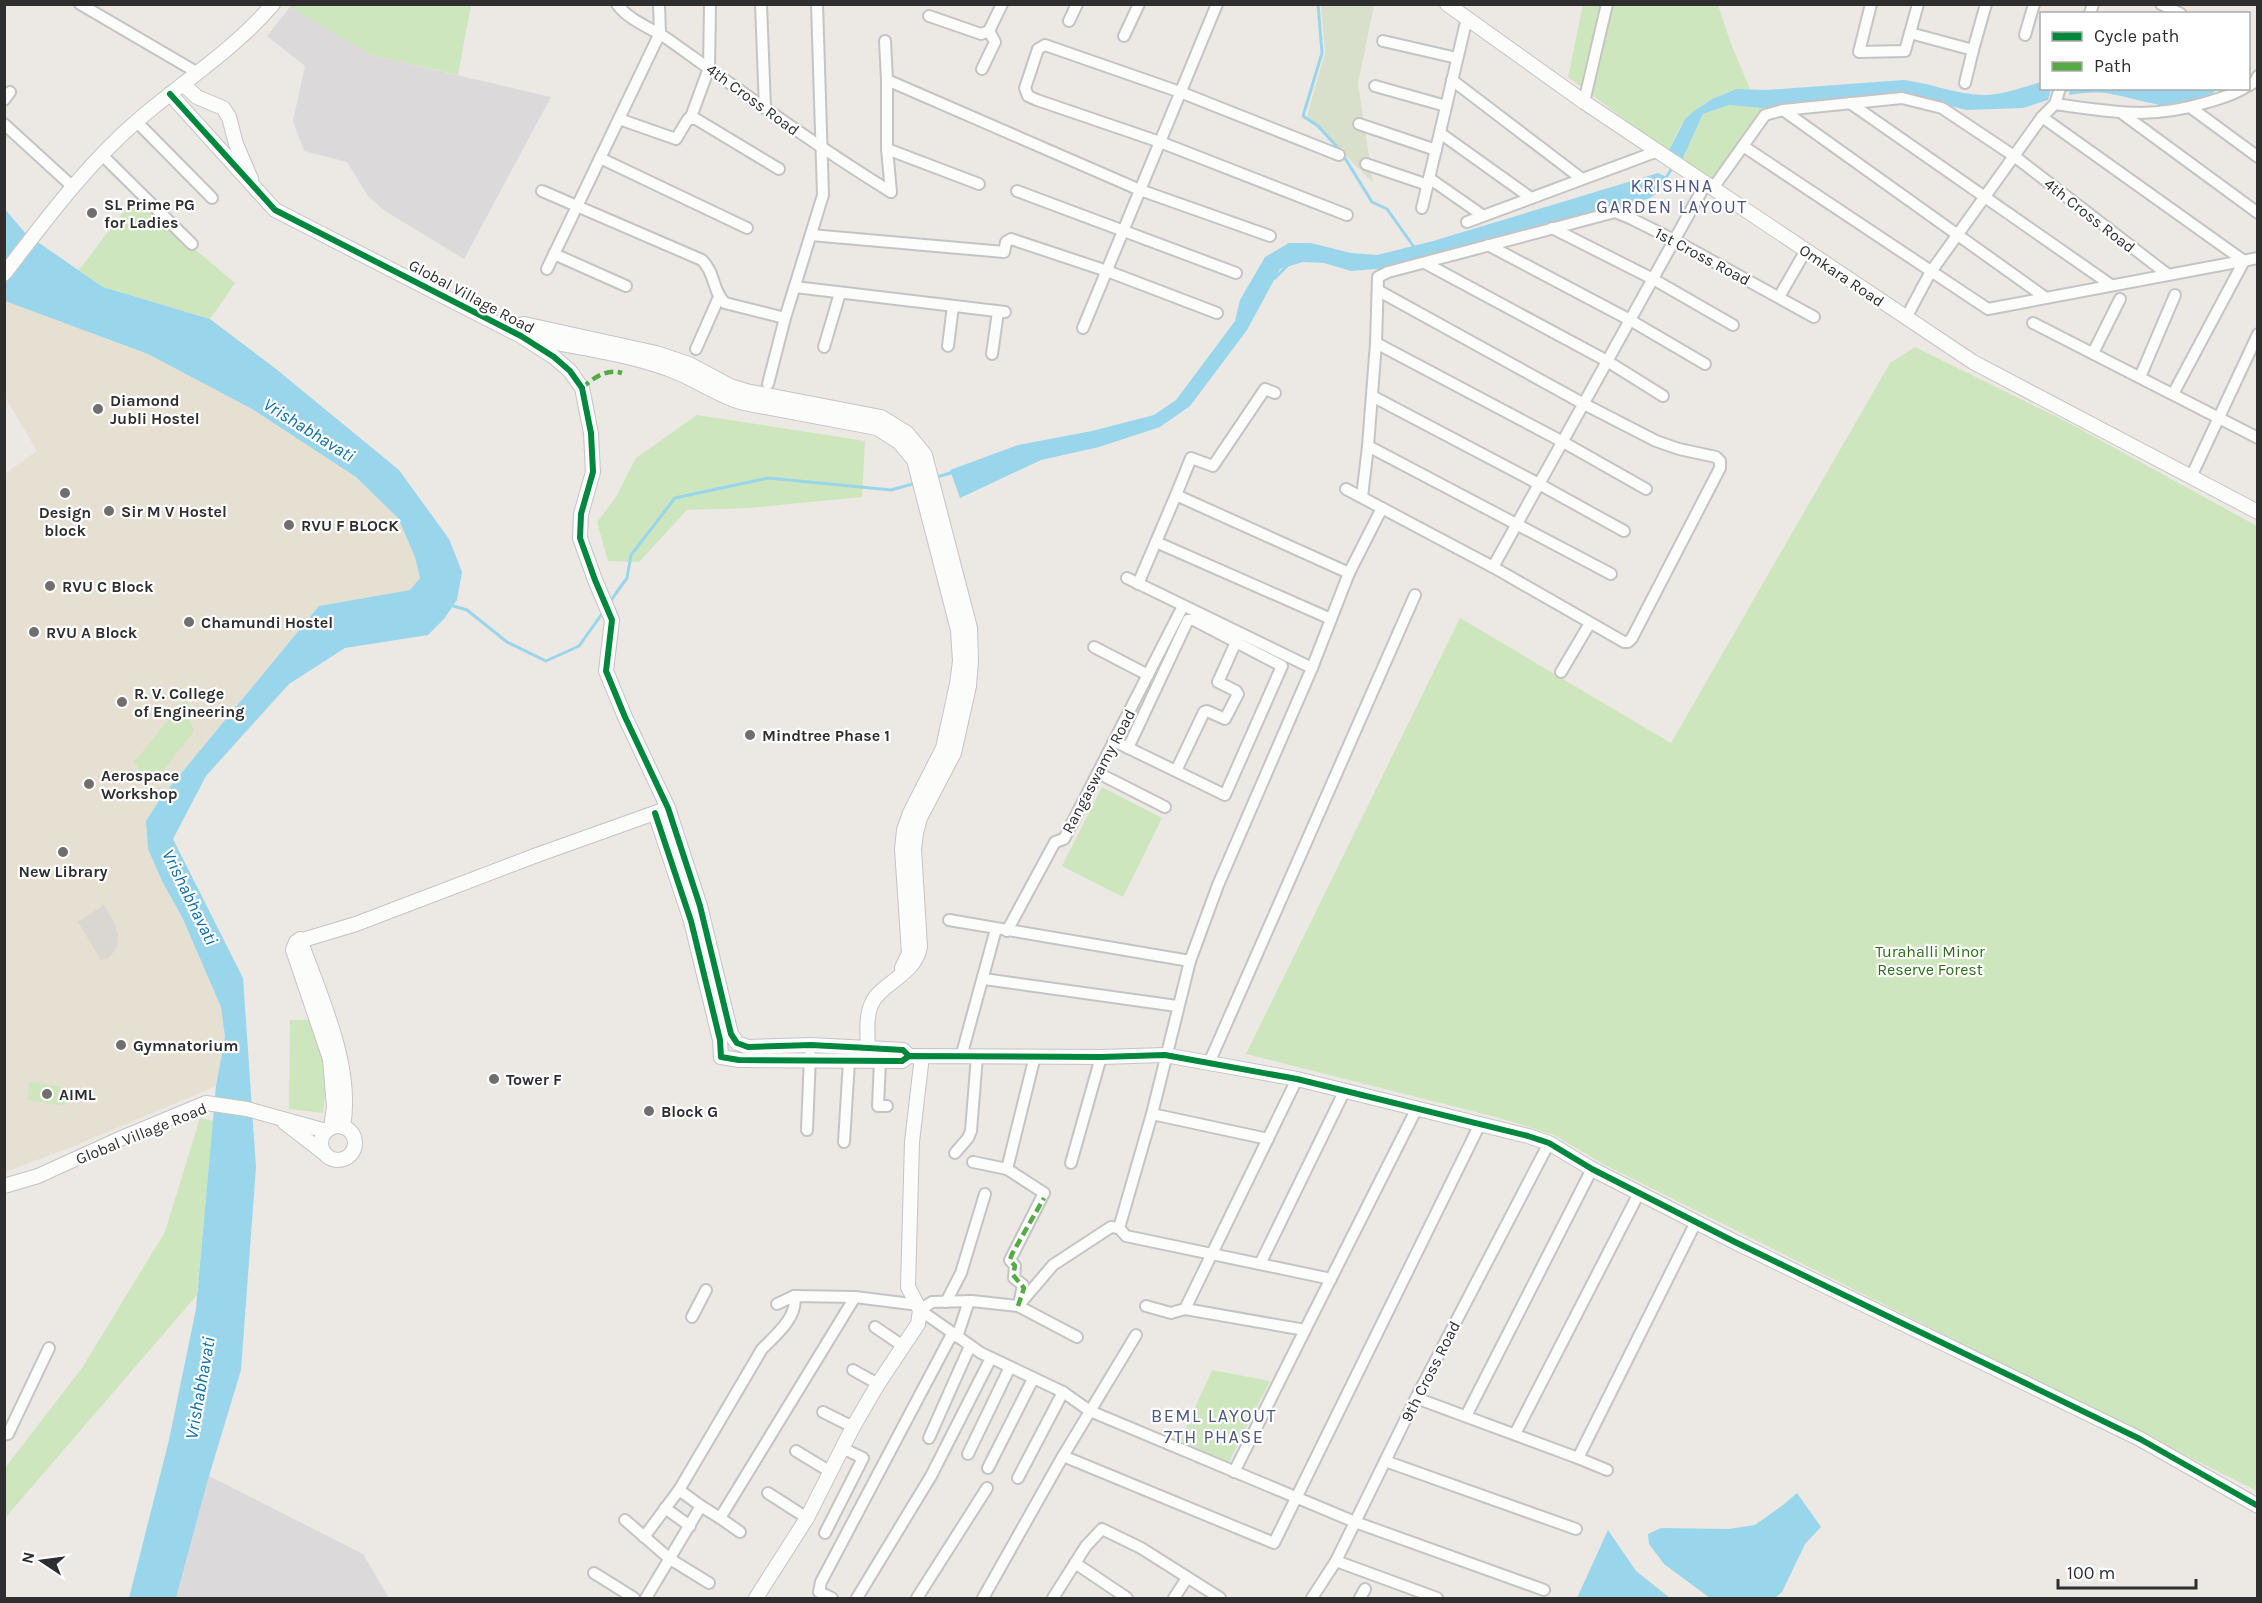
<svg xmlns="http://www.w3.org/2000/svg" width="2262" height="1603" viewBox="0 0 2262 1603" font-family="Karla,sans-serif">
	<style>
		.industrial { fill: #dcd9db }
		.education { fill: #e6e0d3 }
		.green { fill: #cee6be }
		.cemetery { fill: #d8e0cc }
		.plaza { fill: #dad6d2 }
		.water { fill: #99d6ec }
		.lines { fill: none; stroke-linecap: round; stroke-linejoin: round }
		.stream { stroke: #99d6ec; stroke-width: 3 }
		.minor-casing { stroke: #c5c4c5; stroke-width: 14 }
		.tertiary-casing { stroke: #c5c4c5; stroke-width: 16 }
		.minor { stroke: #fcfcfb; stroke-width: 10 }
		.tertiary { stroke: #fcfcfb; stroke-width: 14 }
		.quiet { stroke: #54ab44; stroke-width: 4.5; stroke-dasharray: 9 4.5; stroke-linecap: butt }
		.cycleway-casing { stroke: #fff; stroke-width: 10 }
		.cycleway { stroke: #00873e; stroke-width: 6 }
		.poi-dot { fill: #706f6e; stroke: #fff; stroke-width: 2 }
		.labels { text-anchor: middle; stroke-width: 4.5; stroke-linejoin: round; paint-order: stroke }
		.street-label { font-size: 16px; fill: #2e2e2e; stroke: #fff }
		.poi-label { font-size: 16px; font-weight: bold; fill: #2e2e2e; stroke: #fff; text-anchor: start }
		.park-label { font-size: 16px; fill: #2c6e1b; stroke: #fff }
		.neighbourhood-label { font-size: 18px; letter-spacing: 1.5px; fill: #4d5680; stroke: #fff }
		.water-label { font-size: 18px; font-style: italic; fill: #0d6fa3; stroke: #fff }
	</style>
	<rect width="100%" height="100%" fill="#ece8e4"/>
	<g class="industrial">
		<polygon points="290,7 371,55 551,97 464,259 385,211 368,196 347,162 304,151 293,121 305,66 267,36"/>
		<polygon points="209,1476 363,1554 389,1598 176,1598"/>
	</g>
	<polygon class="education" points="5,301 148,354 252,409 356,477 398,518 415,557 420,579 410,590 319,606 160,799 146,821 148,849 162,881 182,917 221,1007 225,1037 216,1086 72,1147 5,1172 4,474 37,451 5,397"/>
	<g class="green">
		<polygon points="292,5 471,5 458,75 371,55 290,7"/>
		<path d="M1583 5H1718L1731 44 1750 89C1727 89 1703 101 1687 118 1678 126 1674 141 1668 152L1568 77Z"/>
		<polygon points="1729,105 1767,107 1714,184 1682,160 1703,114"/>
		<polygon points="134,198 235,283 210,319 103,287 79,270"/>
		<polygon points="1915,347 2069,423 2257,526 2257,1491 1605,1165 1554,1135 1496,1117 1246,1054 1460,618 1671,743 1890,363"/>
		<polygon points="697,415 865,441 862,497 749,508 687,510 639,562 608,561 597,522 616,497 636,458"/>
		<polygon points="185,699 191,707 190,719 194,731 156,780 147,781 134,762"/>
		<polygon points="1102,787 1162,818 1123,897 1062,866"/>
		<path d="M290 1020H309C324 1050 328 1080 323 1113L289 1109Z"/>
		<polygon points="29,1082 68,1088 65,1106 27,1100"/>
		<polygon points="200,1118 213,1121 197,1295 5,1518 5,1468 82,1368 165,1232"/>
		<polygon points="1212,1370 1270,1381 1229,1462 1180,1441"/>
	</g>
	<polygon class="cemetery" points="1321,5 1374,5 1358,84 1373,183 1307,116 1325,53"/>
	<polygon class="plaza" points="104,905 115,924 118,936 117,947 110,957 101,960 78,922"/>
	<g class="water">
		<path d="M1903 80C1932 83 1968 99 1996 94 2011 92 2027 86 2041 82L2042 88 2051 89 2048 100 2023 108 1967 110 1906 96 1762 108 1729 105 1703 114 1682 160 1668 152 1685 119 1694 111 1712 99 1736 89 1767 90Z"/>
		<path d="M2070 88 2217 89C2187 121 2147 100 2111 94 2097 91 2082 93 2069 95Z"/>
		<polygon points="1658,173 1675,181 1650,198 1401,267 1351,271 1324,263 1303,262 1280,269 1247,330 1190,406 1160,427 1099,447 1041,460 960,498 950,470 1018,445 1092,431 1154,415 1176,400 1235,321 1240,300 1265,257 1289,243 1311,243 1351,253 1377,255 1433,241"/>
		<polygon points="4,208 26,234 103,287 210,319 276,369 399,470 449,539 462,572 457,600 444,619 428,635 345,648 289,684 206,776 173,839 243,978 256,1167 241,1370 209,1476 176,1598 129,1598 169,1440 196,1309 216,1086 225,1037 221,1007 182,917 162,881 148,849 146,821 160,799 319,606 410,590 420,578 415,557 398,518 356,477 252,409 148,354 5,301"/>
		<polygon points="1797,1493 1821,1527 1805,1544 1782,1592 1775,1598 1710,1598 1664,1564 1649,1544 1648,1534 1661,1528 1729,1529 1755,1525 1783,1505"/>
		<polygon points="1608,1530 1636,1571 1670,1598 1577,1598"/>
	</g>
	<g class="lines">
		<g class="stream">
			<polyline points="1318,4 1322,53 1303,116 1318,126 1340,150 1372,202 1387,209 1414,247"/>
			<polyline points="2063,91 2076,88"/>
			<polyline points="1665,179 1673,167"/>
			<polyline points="1275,278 1287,266"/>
			<polyline points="934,478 954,472"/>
			<polyline points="609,603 627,578 631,555 675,498 768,478 891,490 916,483"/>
			<polyline points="450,605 467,610 507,642 546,661 579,646 604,611"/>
		</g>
		<g class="minor-casing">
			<g id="minor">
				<polyline points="80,4 198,73"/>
				<path d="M617 4C629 21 652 28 669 40 742 92 815 145 891 192"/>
				<polyline points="761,4 765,108"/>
				<polyline points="1871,4 1859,52 1905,51 1918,4"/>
				<polyline points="2161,4 2181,14"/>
				<polyline points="2090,14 2093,4"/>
				<polyline points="929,16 981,34 989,31 1002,4"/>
				<polyline points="1069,21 1077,4"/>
				<polyline points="1910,33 1973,50 1986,4"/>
				<polyline points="2025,35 2034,4"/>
				<polyline points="1124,36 1139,4"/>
				<polyline points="885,41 887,80"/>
				<polyline points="1383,41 1457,58"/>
				<polyline points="982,69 995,42 989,31"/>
				<polyline points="1452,80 1582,179"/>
				<polyline points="1965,83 1973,50"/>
				<polyline points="1375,86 1446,106"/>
				<polyline points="2248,86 2255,82 2258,76"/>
				<polyline points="4,100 10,92"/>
				<polyline points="1584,102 1607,4"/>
				<polyline points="1850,103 2111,285"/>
				<polyline points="2055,104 2060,88"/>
				<polyline points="2190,107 2258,157"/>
				<polyline points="1783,110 2046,298"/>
				<polyline points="2123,114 2258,213"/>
				<polyline points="691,117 709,68 710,4"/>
				<polyline points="2042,117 2244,261 2173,394"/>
				<polyline points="619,119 676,139 688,119 696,119 779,169"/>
				<polyline points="136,121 212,198"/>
				<polyline points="4,124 73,187"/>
				<polyline points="1359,124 1436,150"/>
				<polyline points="1440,133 1531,198"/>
				<polyline points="1743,146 1988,309 2258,258"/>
				<polyline points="887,149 979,184"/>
				<polyline points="102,155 192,244"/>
				<polyline points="1339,155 1180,92 1045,45 1038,49 1025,88 1028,96 1037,100 1160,142 1347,215"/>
				<polyline points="600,158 747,228"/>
				<polyline points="1366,164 1428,185"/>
				<polyline points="1429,178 1482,215"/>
				<polyline points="1713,188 1765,115 1783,110 1902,98 1942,108 2014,156 2167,274"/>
				<path d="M542 191 702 260C716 274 712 291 725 303L785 318"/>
				<polyline points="1017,191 1236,273"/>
				<polyline points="891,192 887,149 887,80 1140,190 1270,236"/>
				<polyline points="1422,208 1467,18"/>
				<polyline points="1467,222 1658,151"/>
				<polyline points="1552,228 1653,279 1733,325"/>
				<polyline points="811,235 1004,252 1006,242 1011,239 1107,271 1217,313"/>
				<polyline points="1488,245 1630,320 1705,364"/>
				<polyline points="554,254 626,286"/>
				<polyline points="1425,263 1607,361 1663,396"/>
				<polyline points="547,269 660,33 659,4"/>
				<polyline points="795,287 1005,312"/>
				<polyline points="1779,297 1806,250"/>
				<path d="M1906 318 1930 273 2042 117 2055 104C2114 112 2149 120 2208 102 2221 98 2233 95 2244 88"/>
				<polyline points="2033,323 2258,438"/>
				<polyline points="1083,328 1217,4"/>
				<polyline points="1376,343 1378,277 1388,272 1615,212 1632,219 1674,240 1814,317"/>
				<polyline points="948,346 953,306"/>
				<polyline points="824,347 840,293"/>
				<polyline points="696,349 719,297"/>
				<polyline points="2093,353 2120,299"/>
				<polyline points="992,354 998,312"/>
				<polyline points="2140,377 2175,295"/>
				<polyline points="768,384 785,318 823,195 817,4"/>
				<polyline points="1372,396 1539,484 1624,531"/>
				<polyline points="1368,446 1611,574"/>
				<polyline points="2191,477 2258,334"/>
				<polyline points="1346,489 1493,567 1624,642 1628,642 1632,638 1720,468 1720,461 1716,457 1679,449 1656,441 1584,404 1379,291"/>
				<polyline points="1176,495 1191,458 1213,466 1265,389 1275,393"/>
				<polyline points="1362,497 1368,446 1376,343 1563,442 1646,489"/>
				<polyline points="1156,542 1331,619"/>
				<polyline points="1493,567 1706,183"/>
				<polyline points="1127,578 1312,668"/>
				<polyline points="1138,584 1176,495 1349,573"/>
				<polyline points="1094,647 1148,675"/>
				<polyline points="1561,672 1590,623"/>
				<polyline points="1114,741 1225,795 1282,666 1236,642 1218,682 1236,691 1238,694 1225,719 1207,711 1204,712 1176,771"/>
				<polyline points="1128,748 1188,620 1194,620 1236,642 1239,637"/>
				<polyline points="1098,773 1165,807"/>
				<polyline points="949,920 1190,961"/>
				<polyline points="1007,931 1055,842 1064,839 1183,606"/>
				<polyline points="984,979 1177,1006"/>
				<polyline points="961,1057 996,929"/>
				<polyline points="880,1061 878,1106 887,1106"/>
				<polyline points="1209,1063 1415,595"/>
				<polyline points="1297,1079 1185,1309 1305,1330 1417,1108"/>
				<polyline points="1152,1114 1268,1139"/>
				<polyline points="807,1130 810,1055"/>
				<polyline points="844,1142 849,1061"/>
				<polyline points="955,1153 968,1138 971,1131 977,1056"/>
				<polyline points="973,1162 1007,1169 1035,1056"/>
				<polyline points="1071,1163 1101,1057"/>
				<polyline points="1007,1169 1044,1193 1010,1260 1015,1266 1014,1278 1023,1285 1020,1300"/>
				<polyline points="1119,1228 1152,1114 1190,961 1218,885 1312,668 1349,573 1382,508"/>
				<polyline points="1260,1264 1345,1090"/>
				<polyline points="946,1302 961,1273 985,1194"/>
				<polyline points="777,1304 794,1296 855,1297 919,1305"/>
				<polyline points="1018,1306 1053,1265 1111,1227 1119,1228 1126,1236 1331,1279"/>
				<polyline points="1146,1306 1171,1313 1185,1309"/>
				<polyline points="692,1317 706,1290"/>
				<polyline points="875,1327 903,1346"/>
				<polyline points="957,1337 969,1301"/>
				<polyline points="1077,1337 1018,1306 972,1301 932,1302 920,1310 981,1353 1063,1392 1090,1411 1355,1522 1544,1590"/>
				<polyline points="853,1370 878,1384"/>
				<polyline points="1416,1398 1578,1458 1696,1222"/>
				<polyline points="823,1412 853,1427"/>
				<polyline points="1466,1416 1592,1169"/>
				<polyline points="1515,1434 1639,1193"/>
				<polyline points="4,1435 8,1434 49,1348"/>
				<polyline points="929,1438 970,1346"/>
				<polyline points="796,1451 829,1471"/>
				<polyline points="968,1454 1010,1367"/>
				<polyline points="1063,1456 1274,1543 1480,1124"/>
				<polyline points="1578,1458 1607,1470"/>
				<polyline points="1385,1461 1576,1529"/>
				<polyline points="988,1468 1033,1379"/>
				<polyline points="1234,1472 1305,1330"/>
				<polyline points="1018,1478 1063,1392"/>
				<polyline points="768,1493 807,1518"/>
				<path d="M701 1506 679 1490 762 1349C775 1336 799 1316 794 1296"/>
				<polyline points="665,1508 690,1526"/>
				<polyline points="720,1518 740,1532"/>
				<polyline points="625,1520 670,1559 709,1583"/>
				<polyline points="825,1533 863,1458 842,1448"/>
				<polyline points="644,1537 679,1490"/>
				<polyline points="1336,1561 1437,1598"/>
				<polyline points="1075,1563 1127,1598"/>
				<polyline points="594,1573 634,1598"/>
				<polyline points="646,1598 701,1506 720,1518 855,1297"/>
				<polyline points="832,1598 819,1592 821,1582 952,1334"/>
				<polyline points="857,1598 931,1476 991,1358"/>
				<polyline points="917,1598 987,1488"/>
				<polyline points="983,1598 1063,1456 1136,1335"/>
				<polyline points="1053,1598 1086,1546 1102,1529 1141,1548 1220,1598"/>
				<polyline points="1174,1598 1187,1578"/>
				<polyline points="1312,1598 1336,1561 1416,1398 1549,1143"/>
				<polyline points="1360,1598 1365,1589"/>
			</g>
		</g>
		<g class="tertiary-casing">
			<g id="tertiary">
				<polyline points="1447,4 1584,102 1973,362 2258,512"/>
				<polyline points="183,84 197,97 223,108 229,117 236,144 251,179"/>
				<polyline points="170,94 275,210 521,336 554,357 570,371 582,388 591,433 593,472 581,514 580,538 595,580 612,620 606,671 625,717 668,808 700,906 731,1034 737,1043 748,1047 811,1045 868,1048 903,1050 909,1056"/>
				<path d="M4 274C45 221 86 165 137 121 182 82 234 50 273 4"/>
				<path d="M507 328 524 324 656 353 689 364 730 386 746 391 881 417 907 433 925 455 970 628 971 661 969 686 954 753 920 818 916 833 914 849 920 947C915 975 881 983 872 1003 865 1017 868 1039 868 1055"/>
				<path d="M529 338C575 347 624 353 668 369 695 378 717 396 744 403L877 428 899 442 914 460 958 630 960 661 957 684 943 748 910 813 904 830 902 849 909 953 902 968"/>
				<polyline points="655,813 691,921 720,1040 721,1057 739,1060 902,1061 909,1056 1101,1057 1165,1055 1297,1079 1528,1136 1549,1143 1592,1169 1735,1242 2140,1439 2258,1506"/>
				<path d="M300 939C320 997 354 1065 343 1127"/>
				<polyline points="285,1123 324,1153"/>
				<circle cx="338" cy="1143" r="17"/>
				<polyline points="331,1128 334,1107 330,1059 293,950 296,942 356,924 537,855 663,810"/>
				<polyline points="4,1186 38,1176 117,1140 206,1103 247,1109 326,1131"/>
				<polyline points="756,1598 807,1518 853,1427 878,1384 918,1324 920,1310 908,1287 912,1142 922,1056"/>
			</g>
		</g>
		<use href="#minor" class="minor"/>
		<use href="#tertiary" class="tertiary"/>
		<g class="quiet">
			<path d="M582 388C593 378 607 368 622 373"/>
			<polyline points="1018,1306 1024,1288 1013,1275 1015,1266 1010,1260 1012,1254 1044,1198"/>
		</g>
		<g class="cycleway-casing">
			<g id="cycleway">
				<polyline points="170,94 275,210 521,336 554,357 570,371 582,388 591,433 593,472 581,514 580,538 595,580 612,620 606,671 625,717 668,808 700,906 731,1034 737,1043 748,1047 811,1045 868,1048 903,1050 909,1056"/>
				<polyline points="655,813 691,921 720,1040 721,1057 739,1060 902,1061 909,1056 1101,1057 1165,1055 1297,1079 1528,1136 1549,1143 1592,1169 1735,1242 2140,1439 2258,1506"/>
			</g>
		</g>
		<use href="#cycleway" class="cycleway"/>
	</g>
	<g class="poi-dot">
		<circle cx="92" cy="213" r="6"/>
		<circle cx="98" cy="409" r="6"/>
		<circle cx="65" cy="493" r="6"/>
		<circle cx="109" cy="511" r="6"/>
		<circle cx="289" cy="525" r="6"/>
		<circle cx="50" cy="586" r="6"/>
		<circle cx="189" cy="622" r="6"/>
		<circle cx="34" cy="632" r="6"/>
		<circle cx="122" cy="702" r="6"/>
		<circle cx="750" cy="735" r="6"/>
		<circle cx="89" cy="784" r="6"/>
		<circle cx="63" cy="852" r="6"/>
		<circle cx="121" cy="1045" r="6"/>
		<circle cx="494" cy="1079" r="6"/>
		<circle cx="47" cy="1094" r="6"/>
		<circle cx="649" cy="1111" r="6"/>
	</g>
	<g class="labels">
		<g class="street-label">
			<text transform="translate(753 99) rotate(36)" y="6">4th Cross Road</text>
			<text transform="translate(2090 215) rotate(38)" y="6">4th Cross Road</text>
			<text transform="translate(1703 256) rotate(28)" y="6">1st Cross Road</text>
			<text transform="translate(1842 275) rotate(34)" y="6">Omkara Road</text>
			<text transform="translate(472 296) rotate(28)" y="6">Global Village Road</text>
			<text transform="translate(1098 771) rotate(-62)" y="6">Rangaswamy Road</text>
			<text transform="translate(141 1133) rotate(-22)" y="6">Global Village Road</text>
			<text transform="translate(1430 1371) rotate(-63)" y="6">9th Cross Road</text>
		</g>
		<g class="poi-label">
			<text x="104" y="210">SL Prime PG<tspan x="104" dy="18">for Ladies</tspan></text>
			<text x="110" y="406">Diamond<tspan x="110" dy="18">Jubli Hostel</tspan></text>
			<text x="121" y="517">Sir M V Hostel</text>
			<text x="65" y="518" text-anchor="middle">Design<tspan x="65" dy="18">block</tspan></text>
			<text x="301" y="531">RVU F BLOCK</text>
			<text x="62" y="592">RVU C Block</text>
			<text x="201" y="628">Chamundi Hostel</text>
			<text x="46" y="638">RVU A Block</text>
			<text x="134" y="699">R. V. College<tspan x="134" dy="18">of Engineering</tspan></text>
			<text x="762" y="741">Mindtree Phase 1</text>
			<text x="101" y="781">Aerospace<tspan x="101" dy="18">Workshop</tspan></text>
			<text x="63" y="877" text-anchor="middle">New Library</text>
			<text x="133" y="1051">Gymnatorium</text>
			<text x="506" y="1085">Tower F</text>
			<text x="59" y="1100">AIML</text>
			<text x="661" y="1117">Block G</text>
		</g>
		<g class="park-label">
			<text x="1930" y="957">Turahalli Minor<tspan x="1930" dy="18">Reserve Forest</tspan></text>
		</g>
		<g class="neighbourhood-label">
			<text x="1672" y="192">KRISHNA<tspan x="1672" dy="21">GARDEN LAYOUT</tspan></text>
			<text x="1214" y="1422">BEML LAYOUT<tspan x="1214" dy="21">7TH PHASE</tspan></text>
		</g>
		<g class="water-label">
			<text transform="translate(309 430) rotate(32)" y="6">Vrishabhavati</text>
			<text transform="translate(190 897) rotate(64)" y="6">Vrishabhavati</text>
			<text transform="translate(200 1388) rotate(-80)" y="6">Vrishabhavati</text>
		</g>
	</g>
	<rect width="2262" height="1603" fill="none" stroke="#2e2e2e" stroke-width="12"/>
	<rect x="2040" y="12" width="210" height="78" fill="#ffffff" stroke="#ababab" stroke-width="1.5"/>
	<rect x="2052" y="32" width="30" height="9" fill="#00873e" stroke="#ababab" stroke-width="1.5"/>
	<text x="2094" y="42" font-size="18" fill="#2e2e2e">Cycle path</text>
	<rect x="2052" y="62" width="30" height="9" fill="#54ab44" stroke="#ababab" stroke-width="1.5"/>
	<text x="2094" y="72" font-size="18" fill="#2e2e2e">Path</text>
	<g transform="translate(42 1561) rotate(283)" stroke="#ffffff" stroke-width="4.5" paint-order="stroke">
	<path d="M0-4.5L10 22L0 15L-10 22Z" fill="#2e2e2e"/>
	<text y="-9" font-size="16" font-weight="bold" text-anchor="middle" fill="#2e2e2e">N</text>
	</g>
	<path d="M2058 1579v9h138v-9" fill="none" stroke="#2e2e2e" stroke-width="3"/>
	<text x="2067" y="1579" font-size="18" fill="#2e2e2e" stroke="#ffffff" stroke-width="4.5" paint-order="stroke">100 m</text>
</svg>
